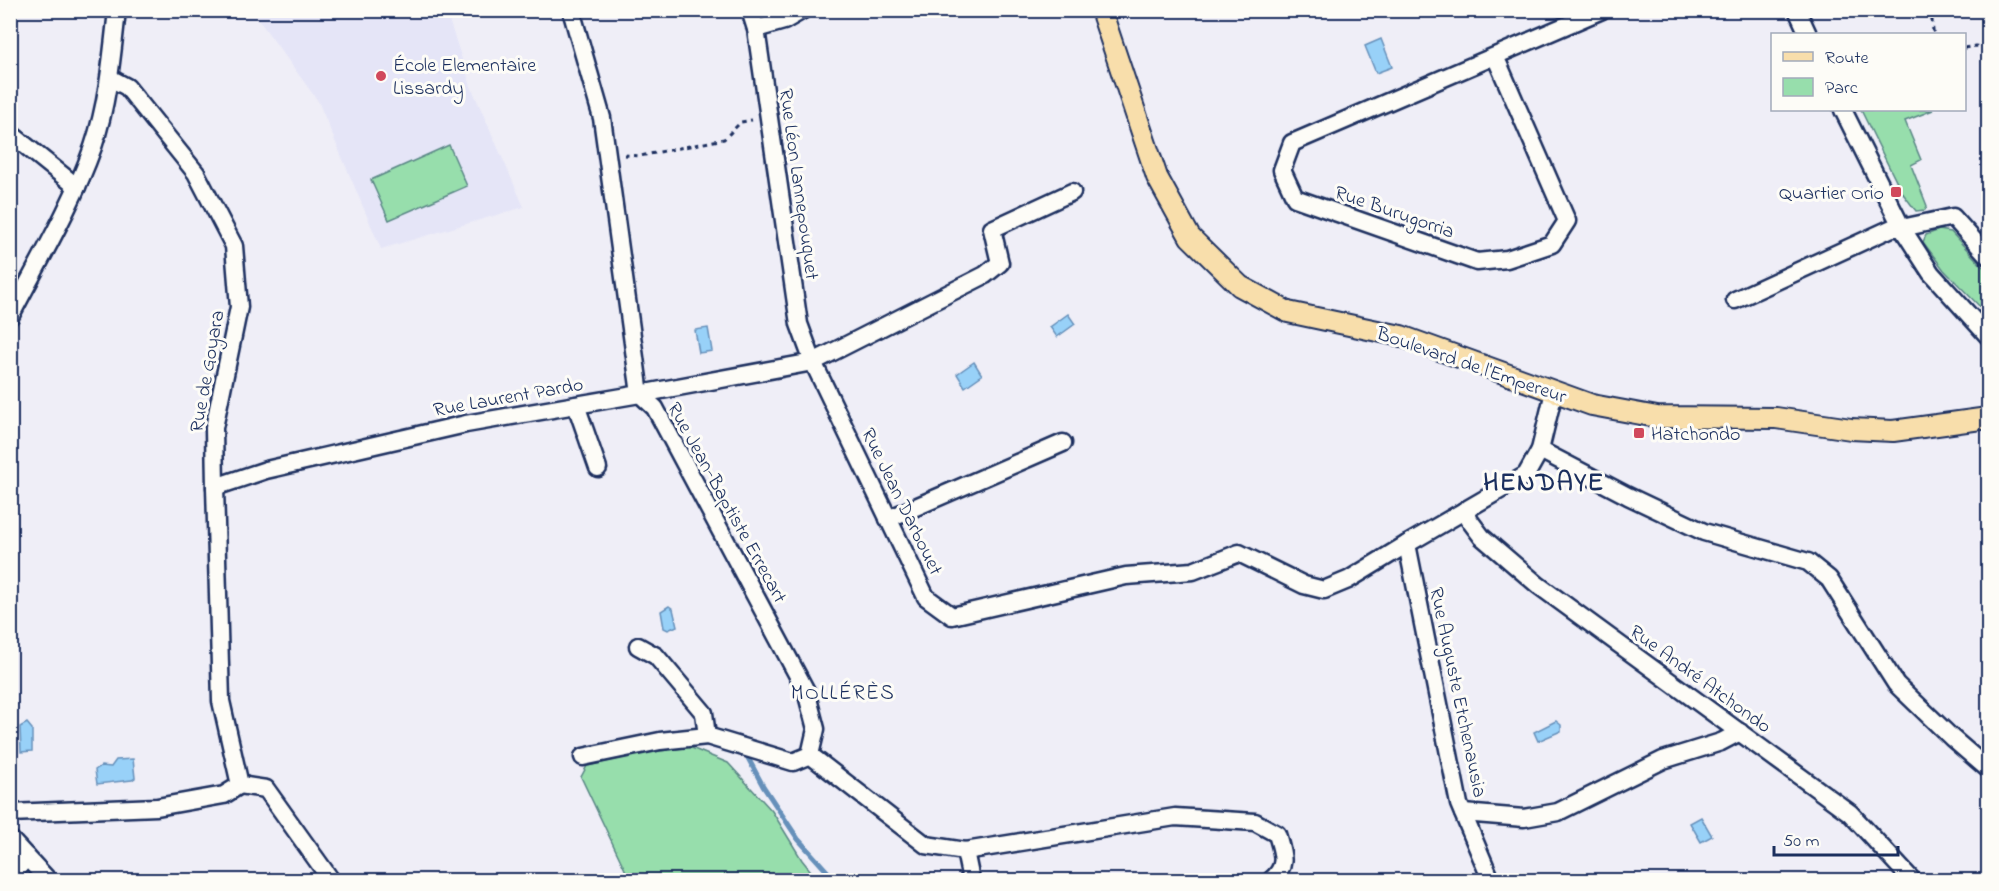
<svg xmlns="http://www.w3.org/2000/svg" width="1999" height="891" viewBox="0 0 1999 891" font-family="'Indie Flower',sans-serif">
	<style>
		.built { fill: #e5e5f7 }
		.green { fill: #97deac; stroke: #598685; stroke-width: 1.5 }
		.water { fill: #98d1f8; stroke: #6690ba; stroke-width: 1.5 }
		.lines { fill: none; stroke-linecap: round; stroke-linejoin: round }
		.stream { stroke: #6690ba; stroke-width: 5 }
		.minor-casing { stroke: #1b2f5e; stroke-width: 21 }
		.major-casing { stroke: #1b2f5e; stroke-width: 24 }
		.path { stroke: #1b2f5e; stroke-width: 3; stroke-dasharray: 4.5 4.5; stroke-linecap: butt }
		.minor { stroke: #fdfcf7; stroke-width: 16 }
		.major { stroke: #f8deab; stroke-width: 20 }
		.poi-dot { fill: #d1495b; stroke: #fdfcf7; stroke-width: 2 }
		.labels { text-anchor: middle; stroke-width: 6; stroke-linejoin: round; paint-order: stroke }
		.poi-label { font-size: 20px; fill: #1b2f5e; stroke: #fdfcf7; text-anchor: start }
		.street-label { font-size: 20px; fill: #1b2f5e; stroke: #fdfcf7 }
		.neighbourhood-label { font-size: 21px; letter-spacing: 1.5px; fill: #1b2f5e; stroke: #fdfcf7 }
		.district-label { font-size: 26px; font-weight: bold; letter-spacing: 1.5px; fill: #1b2f5e; stroke: #fdfcf7 }
	</style>
	<rect width="100%" height="100%" fill="#efeef7"/>
	<filter id="ink" filterUnits="userSpaceOnUse"><feTurbulence type="fractalNoise" baseFrequency=".0167" numOctaves="2"/><feDisplacementMap in="SourceGraphic" scale="12" xChannelSelector="R" yChannelSelector="G"/><feConvolveMatrix kernelMatrix="1 2 1 2 8 2 1 2 1" color-interpolation-filters="sRGB"/></filter>
	<g filter="url(#ink)">
		<polygon class="built" points="257,11 446,11 472,89 524,207 381,249 318,101 258,19"/>
		<g class="green">
			<polygon points="1861,110 1933,110 1905,121 1921,160 1911,165 1927,206 1925,210 1916,211 1901,191"/>
			<polygon points="449,145 467,186 389,220 371,180"/>
			<polygon points="1939,230 1951,232 1982,266 1988,270 1987,314 1944,270 1923,242 1926,235"/>
			<polygon points="689,747 728,763 772,811 802,860 818,880 630,880 581,777 587,766 646,753"/>
		</g>
		<g class="water">
			<polygon points="1381,39 1392,67 1376,73 1365,46"/>
			<polygon points="1068,314 1075,324 1057,337 1050,327"/>
			<polygon points="708,328 712,351 699,353 695,330"/>
			<polygon points="974,362 982,375 965,387 957,374"/>
			<polygon points="669,606 673,609 677,626 668,630 664,628 661,611"/>
			<polygon points="1556,721 1561,725 1561,731 1538,741 1534,732"/>
			<polygon points="27,723 32,729 32,751 21,752 20,727"/>
			<polygon points="133,759 135,778 132,780 97,784 95,770 101,766 111,767 116,760"/>
			<polygon points="1701,817 1712,836 1701,842 1690,823"/>
		</g>
		<g class="lines">
			<polyline class="stream" points="748,758 763,786 798,839 835,880"/>
			<g class="minor-casing">
				<g id="minor">
					<path d="M571 10 602 118 640 394 655 408 806 691 816 729 810 755 926 845 965 851 1175 817 1255 822 1277 834C1282 852 1289 866 1271 880"/>
					<polyline points="750,10 756,29 799,324 813,362 926,597 952,616 1126,576 1193,571 1239,553 1304,585 1324,590 1348,580 1407,544 1526,475 1540,450 1554,392"/>
					<polyline points="1797,10 1808,34"/>
					<polyline points="756,29 784,21 803,10"/>
					<polyline points="1495,56 1567,221 1552,244 1507,259 1477,262 1295,198 1282,170 1292,143 1602,10"/>
					<polyline points="110,78 127,87 196,173 234,246 239,307 214,428 215,487 221,701 240,785"/>
					<polyline points="1843,110 1902,228 1931,273 1988,336"/>
					<polyline points="10,133 77,187"/>
					<polyline points="1735,300 1892,228 1902,228 1953,217 1988,256"/>
					<path d="M10 317C39 261 72 206 93 147 108 103 112 56 117 10"/>
					<polyline points="576,405 598,468"/>
					<polyline points="1540,450 1628,496 1704,532 1808,562 1829,579 1896,684 1952,738 1988,769"/>
					<polyline points="215,487 266,470 466,424 640,394 813,362 985,275 1000,263 992,229 1072,192"/>
					<polyline points="1465,510 1470,521 1482,537 1538,585 1850,813 1912,880"/>
					<polyline points="888,519 1063,443"/>
					<polyline points="1407,544 1459,804 1491,880"/>
					<polyline points="638,646 656,656 704,713 707,736"/>
					<polyline points="583,757 660,741 707,736 793,762 810,755"/>
					<polyline points="240,785 266,789 331,880"/>
					<polyline points="10,813 157,807 224,795 240,785"/>
					<polyline points="1463,813 1524,818 1558,812 1663,760 1721,742 1740,732"/>
					<polyline points="10,839 48,880"/>
					<polyline points="965,851 971,880"/>
					<polyline points="10,877 27,857"/>
				</g>
			</g>
			<g class="major-casing">
				<polyline id="major" points="1101,10 1157,177 1190,237 1240,286 1288,312 1401,336 1592,405 1657,417 1776,418 1851,429 1893,431 1988,418"/>
			</g>
			<g class="path">
				<polyline points="1931,10 1933,31 1935,34"/>
				<polyline points="1964,48 1975,46 1988,47"/>
				<polyline points="624,155 640,156 724,139 741,122 752,120"/>
			</g>
			<use href="#minor" class="minor"/>
			<use href="#major" class="major"/>
		</g>
	</g>
	<g class="poi-dot">
		<circle cx="381" cy="76" r="6"/>
		<rect x="1890" y="186" width="12" height="12" rx="3"/>
		<rect x="1633" y="427" width="12" height="12" rx="3"/>
	</g>
	<g class="labels">
		<g class="poi-label">
			<text x="393" y="71">École Elementaire<tspan x="393" dy="23">Lissardy</tspan></text>
			<text x="1884" y="199" text-anchor="end">Quartier Orio</text>
			<text x="1651" y="440">Hatchondo</text>
		</g>
		<g class="street-label">
			<text transform="translate(800 184) rotate(82)" y="7">Rue Léon Lannepouquet</text>
			<text transform="translate(1395 211) rotate(19)" y="7">Rue Burugorria</text>
			<text transform="translate(1472 364) rotate(19)" y="7">Boulevard de l'Empereur</text>
			<text transform="translate(206 371) rotate(-80)" y="7">Rue de Goyara</text>
			<text transform="translate(508 396) rotate(-10)" y="7">Rue Laurent Pardo</text>
			<text transform="translate(903 501) rotate(64)" y="7">Rue Jean Darbouet</text>
			<text transform="translate(728 502) rotate(61)" y="7">Rue Jean-Baptiste Errecart</text>
			<text transform="translate(1701 678) rotate(36)" y="7">Rue André Atchondo</text>
			<text transform="translate(1459 692) rotate(78)" y="7">Rue Auguste Etchenausia</text>
		</g>
		<g class="neighbourhood-label">
			<text x="843" y="699">MOLLÉRÈS</text>
		</g>
		<g class="district-label">
			<text x="1544" y="490">HENDAYE</text>
		</g>
	</g>
	<rect width="1999" height="891" fill="none" stroke="#fdfcf7" stroke-width="36"/>
	<rect x="18" y="18" width="1963" height="855" fill="none" stroke="#1b2f5e" stroke-width="2" filter="url(#ink)"/>
	<rect x="1771" y="33" width="195" height="78" fill="#fdfcf7" stroke="#a3aaba" stroke-width="1.5"/>
	<rect x="1783" y="52" width="30" height="9" fill="#f8deab" stroke="#a3aaba" stroke-width="1.5"/>
	<text x="1825" y="63" font-size="18" fill="#1b2f5e">Route</text>
	<rect x="1783" y="78" width="30" height="18" fill="#97deac" stroke="#a3aaba" stroke-width="1.5"/>
	<text x="1825" y="93" font-size="18" fill="#1b2f5e">Parc</text>
	<path d="M1774 846v9h124v-9" fill="none" stroke="#1b2f5e" stroke-width="3"/>
	<text x="1783" y="846" font-size="18" fill="#1b2f5e" stroke="#fdfcf7" stroke-width="4.5" paint-order="stroke">50 m</text>
</svg>
